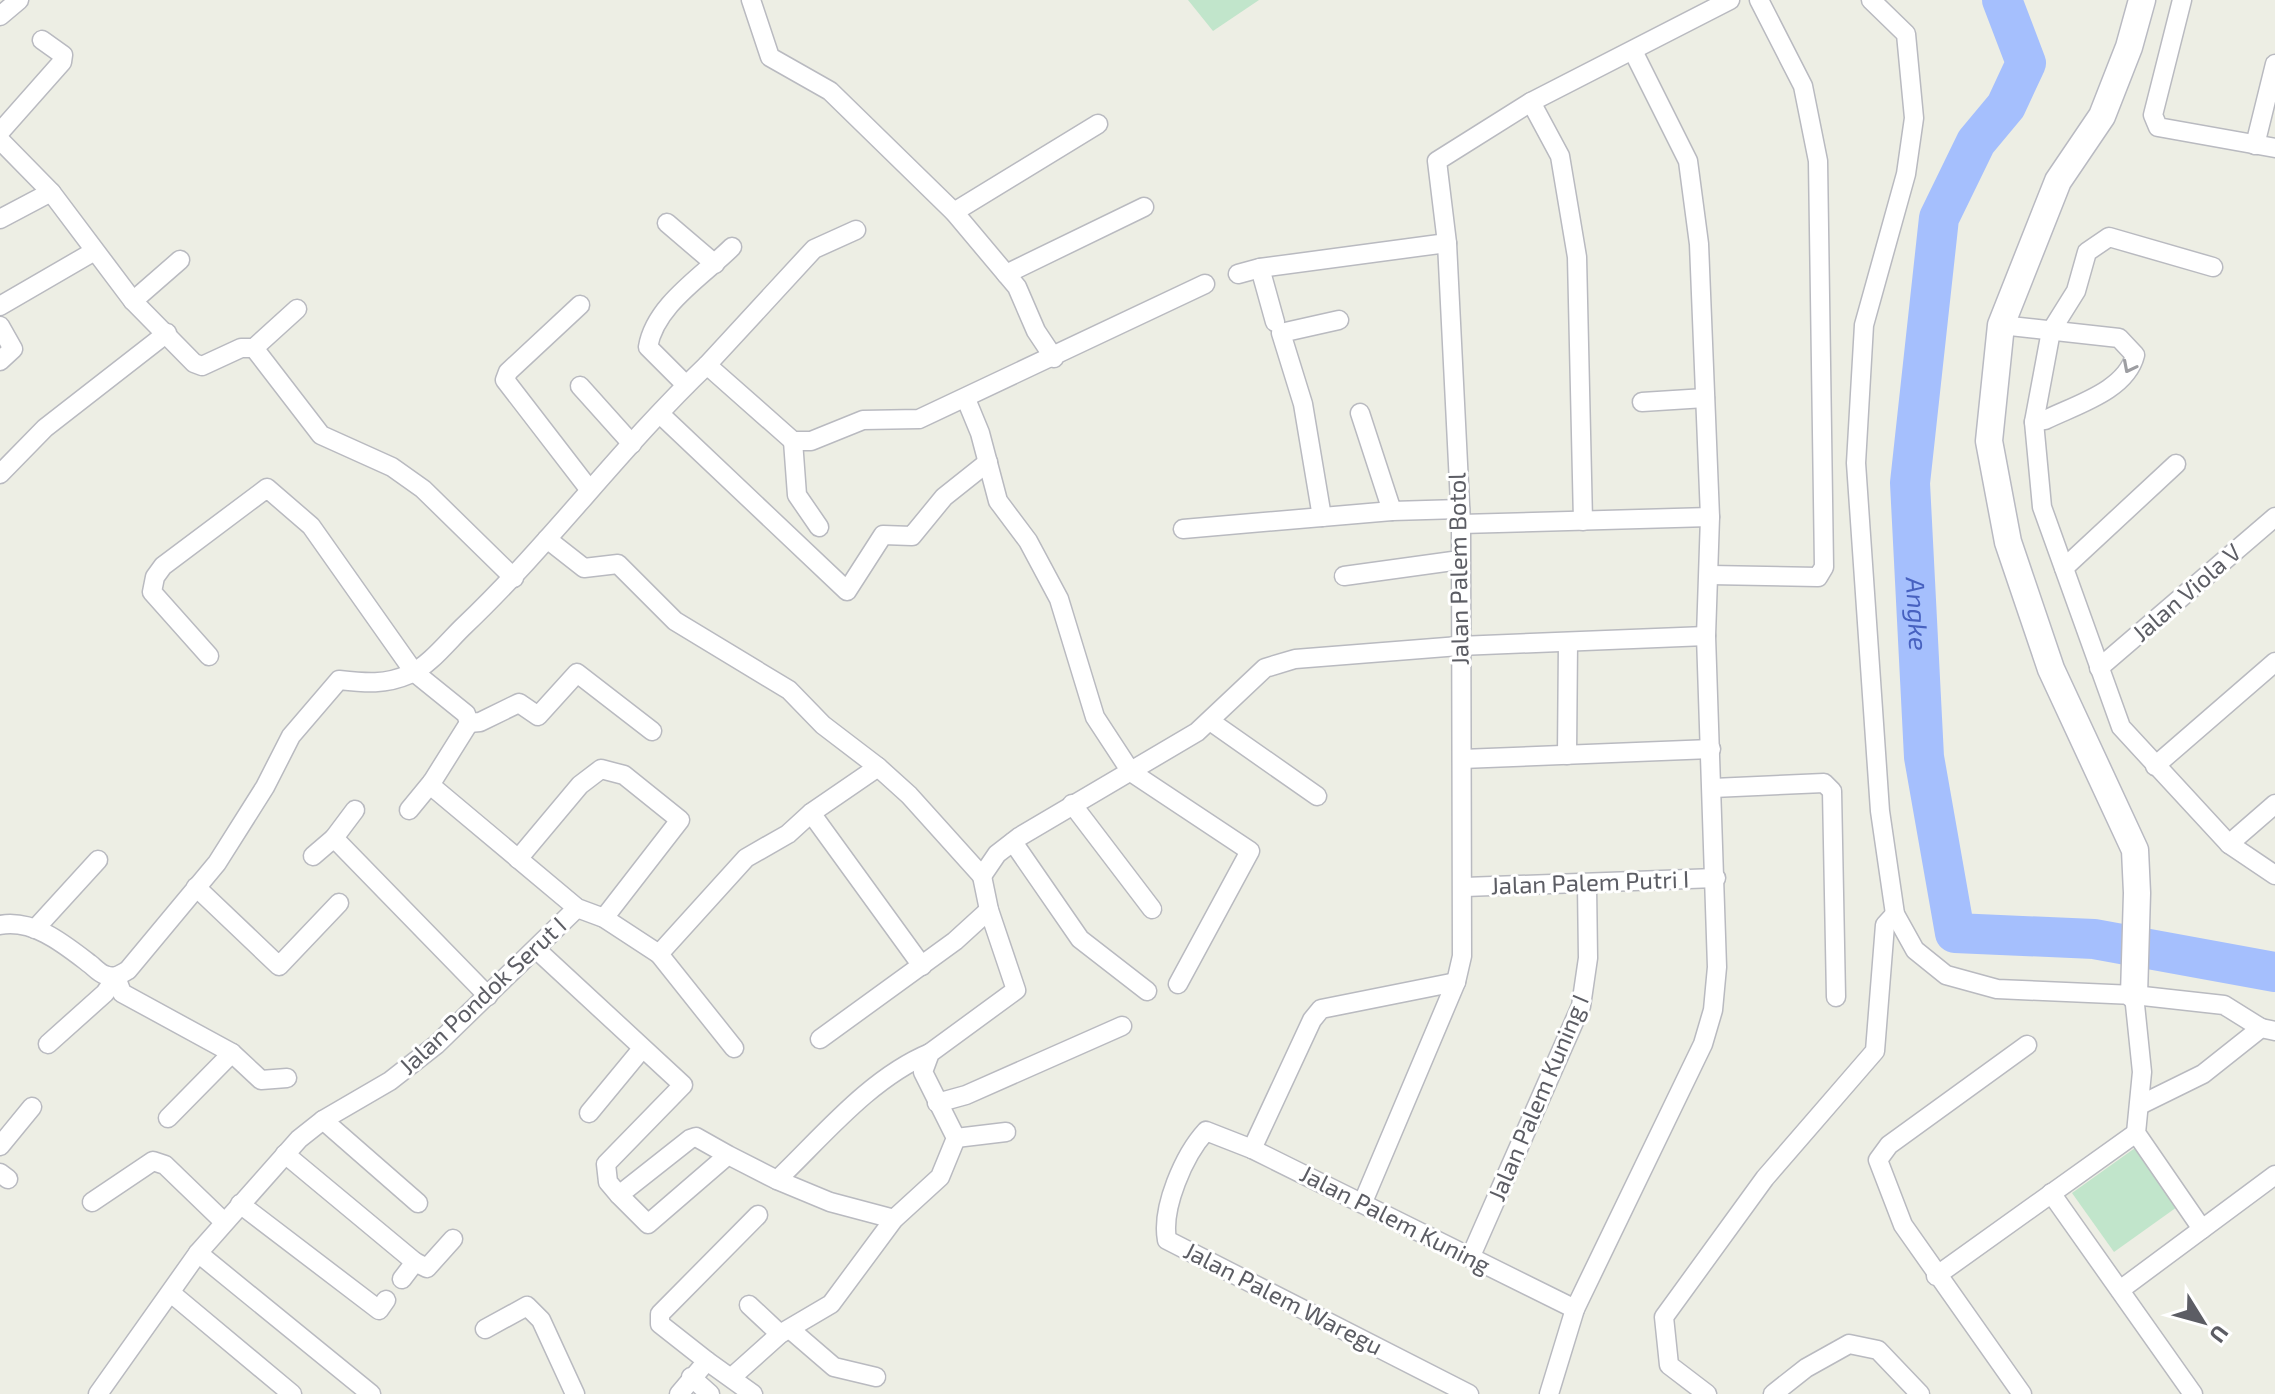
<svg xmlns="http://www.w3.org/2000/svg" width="2275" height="1394" viewBox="0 0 2275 1394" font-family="'Exo 2',sans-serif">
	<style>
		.green { fill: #c1e5cb }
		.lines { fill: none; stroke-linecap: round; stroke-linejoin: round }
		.river { stroke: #a5bffd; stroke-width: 40 }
		.street-casing { stroke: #b9bac0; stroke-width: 21 }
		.secondary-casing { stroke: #b9bac2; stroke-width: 29 }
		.street { stroke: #fff; stroke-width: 18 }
		.secondary { stroke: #fff; stroke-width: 26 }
		.oneway { stroke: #9d9ea2 }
		.labels { text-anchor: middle; stroke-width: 6; stroke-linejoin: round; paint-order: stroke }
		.street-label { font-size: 24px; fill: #5c5d64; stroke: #fff }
		.water-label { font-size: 26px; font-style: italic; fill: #4761c0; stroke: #fff }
	</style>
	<rect width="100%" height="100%" fill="#edeee4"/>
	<g class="green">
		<polygon points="1188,0 1259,0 1213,31"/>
		<polygon points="2135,1148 2177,1207 2114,1252 2072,1193"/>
	</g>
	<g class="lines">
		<path class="river" id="s1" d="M2002 0 2026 63 2006 106 1976 142 1939 218 1910 483 1924 757 1955 933 2094 939 2275 972"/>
		<g class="street-casing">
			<g id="street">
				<polyline points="751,0 770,57 830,91 954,212 1017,287 1036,331 1054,358"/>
				<polyline points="1871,0 1906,34 1914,118 1906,174 1864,325 1856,463 1880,811 1895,914 1915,950 1946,975 1997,989 2134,995 2224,1005 2261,1028"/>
				<polyline points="2182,0 2153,115 2158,127 2275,148"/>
				<polyline points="0,16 19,0"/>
				<polyline points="1531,102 1560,156 1577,257 1583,521"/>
				<polyline points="0,132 62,62 63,55 42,40"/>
				<polyline points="0,140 51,192 133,301 194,363 202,366 241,348 254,348 297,309"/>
				<polyline points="2255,145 2275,64"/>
				<polyline points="954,212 1098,124"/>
				<polyline points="0,219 51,192"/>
				<polyline points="667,223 715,264"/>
				<polyline points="2213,267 2109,237 2087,252 2076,291 2051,331 2034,422 2042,507 2121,727 2229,844 2275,875"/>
				<polyline points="1260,268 1275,322"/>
				<polyline points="1006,274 1144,207"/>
				<polyline points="1238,274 1260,268 1447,243"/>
				<polyline points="133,301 180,260"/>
				<polyline points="580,305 508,372 505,380 589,489"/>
				<polyline points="0,306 93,252"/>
				<path d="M2001 325 2119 338 2135 355C2126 391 2075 405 2045 420L2034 422"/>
				<polyline points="0,326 13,349 0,361"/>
				<polyline points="254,348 321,435 392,467 423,489 514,578"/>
				<polyline points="707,365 814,249 856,230"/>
				<path d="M686 385 648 347C655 305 703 276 732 247"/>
				<polyline points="580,386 632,444"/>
				<polyline points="966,399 980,433 998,501 1028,541 1059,599 1095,717 1131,772 1250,851 1178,984"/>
				<polyline points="1642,402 1705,398"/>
				<polyline points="1360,413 1392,511 1460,509"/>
				<polyline points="660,414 847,591 883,535 912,536 944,497 988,462"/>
				<polyline points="793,441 797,495 819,527"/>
				<polyline points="0,474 45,428 167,333"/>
				<polyline points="1322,517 1303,404 1281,333 1339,320"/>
				<polyline points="1461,524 1710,517"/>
				<polyline points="1183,529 1392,511"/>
				<polyline points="547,539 584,568 618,564 675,621 789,690 823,725 878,767"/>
				<polyline points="2064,568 2176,464"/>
				<polyline points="1710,575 1818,577 1824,567 1818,161 1803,86 1759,0"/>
				<polyline points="1344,576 1460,560"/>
				<polyline points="209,656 152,592 155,577 163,566 267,488 311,526 414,672 466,714 469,723 432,782 435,789 577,908 604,918 659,954 746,858 788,834 811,813 878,767 909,795 982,876 997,854 1019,837 1197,732 1265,668 1295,659 1459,646 1706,636"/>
				<polyline points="2099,668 2275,517"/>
				<polyline points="1210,721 1317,796"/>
				<polyline points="469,723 480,722 519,703 538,716 577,673 652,731"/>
				<polyline points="1567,755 1568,642"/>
				<polyline points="1462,759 1711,749"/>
				<polyline points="2155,766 2275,662"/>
				<polyline points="1713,788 1824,783 1832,791 1836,997"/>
				<polyline points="1072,804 1152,909"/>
				<polyline points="409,810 432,782"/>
				<polyline points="811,813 922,966"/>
				<polyline points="334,838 355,810"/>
				<polyline points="1013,842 1080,939 1147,991"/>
				<polyline points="2229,844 2275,804"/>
				<polyline points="313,856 334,838 488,996"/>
				<polyline points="518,859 580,785 601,769 624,775 680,820 604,918"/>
				<polyline points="196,887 279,966 339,903"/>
				<polyline points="1465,887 1716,878"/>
				<path d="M0 925C34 919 64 944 90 964 94 967 99 973 105 975 114 979 120 975 128 970L217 863 265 787 291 736 339 680C366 683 385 685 410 674 430 665 449 640 465 625 551 543 621 447 707 365L793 441H811L863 420 919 419 1205 284"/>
				<polyline points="35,929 98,860"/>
				<polyline points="537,950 683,1085 606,1164 608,1182 619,1195"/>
				<polyline points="659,954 734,1048"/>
				<polyline points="116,977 122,993 232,1053 261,1080 287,1078"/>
				<polyline points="2134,995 2142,1072 2136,1133 2202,1229"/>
				<polyline points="820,1039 955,941 989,910"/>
				<polyline points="48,1044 105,993 116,977"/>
				<polyline points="937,1103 966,1095 1122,1026"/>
				<polyline points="2140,1105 2203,1074 2261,1028 2275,1031"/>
				<polyline points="589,1113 641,1050"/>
				<polyline points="168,1118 232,1053"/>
				<polyline points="323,1120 418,1203"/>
				<polyline points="956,1138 1006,1132"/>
				<polyline points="0,1146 32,1107"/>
				<polyline points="1252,1149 1312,1020 1321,1009 1456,982"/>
				<polyline points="285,1154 415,1262"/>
				<polyline points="728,1155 696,1137 690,1139 619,1195 648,1224 728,1155 777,1180 830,1202 894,1219"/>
				<polyline points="0,1173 8,1179"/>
				<path d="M777 1180C823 1136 870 1078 930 1053"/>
				<polyline points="2051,1193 2193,1394"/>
				<polyline points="92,1202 153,1161 165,1165 223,1221"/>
				<polyline points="1363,1202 1456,982 1462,956 1461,524 1447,243 1437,161 1531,102 1730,0"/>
				<polyline points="240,1204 379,1310 386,1300"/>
				<polyline points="198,1253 371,1394"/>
				<polyline points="1470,1258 1581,1006 1588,958 1587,885"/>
				<polyline points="1936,1276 2136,1133"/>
				<polyline points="402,1279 415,1262 427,1268 453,1239"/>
				<polyline points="2120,1290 2275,1175"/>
				<polyline points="171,1293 292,1394"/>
				<polyline points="749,1305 780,1334"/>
				<polyline points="485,1329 527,1306 541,1320 575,1394"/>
				<polyline points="791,1330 834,1367 876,1377"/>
				<polyline points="707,1361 753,1394"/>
				<polyline points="691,1377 710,1394"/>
				<polyline points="732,1377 780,1334 831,1304 894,1219 940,1177 956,1138 923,1072 930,1053 1016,990 989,910 982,876"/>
				<polyline points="98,1394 198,1253 299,1139 323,1120 390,1081 436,1045 577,908"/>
				<polyline points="679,1394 707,1361 660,1324 660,1314 758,1215"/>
				<path d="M1469 1394 1167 1240C1161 1208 1184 1155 1206 1131L1252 1149 1575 1309"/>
				<polyline points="1549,1394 1575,1309 1703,1044 1713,1010 1717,967 1706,636 1710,517 1699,244 1688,161 1633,51"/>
				<polyline points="1707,1394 1669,1365 1664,1317 1765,1178 1875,1051 1885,925 1895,914"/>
				<polyline points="1773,1394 1806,1368 1849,1344 1878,1350 1920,1394"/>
				<polyline points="2022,1394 1903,1225 1878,1160 1889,1145 2027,1045"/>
			</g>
		</g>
		<g class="secondary-casing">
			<polyline id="secondary" points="2134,995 2137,893 2135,850 2051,669 2008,542 1989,441 2001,325 2058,181 2102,116 2129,47 2142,0"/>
		</g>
		<use href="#street" class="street"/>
		<use href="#secondary" class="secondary"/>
	</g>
	<defs><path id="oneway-chevron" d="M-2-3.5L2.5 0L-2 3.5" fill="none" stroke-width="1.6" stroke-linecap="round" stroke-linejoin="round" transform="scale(2)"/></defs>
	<use class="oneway" href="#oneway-chevron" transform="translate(2129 367) rotate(117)"/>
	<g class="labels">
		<g class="street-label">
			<text transform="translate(1459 569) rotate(-91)" y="8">Jalan Palem Botol</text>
			<text transform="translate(2187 593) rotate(-41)" y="8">Jalan Viola V</text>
			<text transform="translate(1590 883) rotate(-2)" y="8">Jalan Palem Putri I</text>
			<text transform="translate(483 996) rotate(-43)" y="8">Jalan Pondok Serut I</text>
			<text transform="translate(1539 1098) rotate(-67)" y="8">Jalan Palem Kuning I</text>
			<text transform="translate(1395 1220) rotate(27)" y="8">Jalan Palem Kuning</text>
			<text transform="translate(1283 1299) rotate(27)" y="8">Jalan Palem Waregu</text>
		</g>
		<g class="water-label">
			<text dy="9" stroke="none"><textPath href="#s1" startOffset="644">Angke</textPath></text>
		</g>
	</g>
	<g transform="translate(2203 1322) rotate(127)" stroke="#ffffff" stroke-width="6" paint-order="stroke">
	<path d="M0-6L14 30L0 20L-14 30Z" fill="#5c5d64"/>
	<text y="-12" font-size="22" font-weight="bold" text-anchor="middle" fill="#5c5d64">U</text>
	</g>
</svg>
